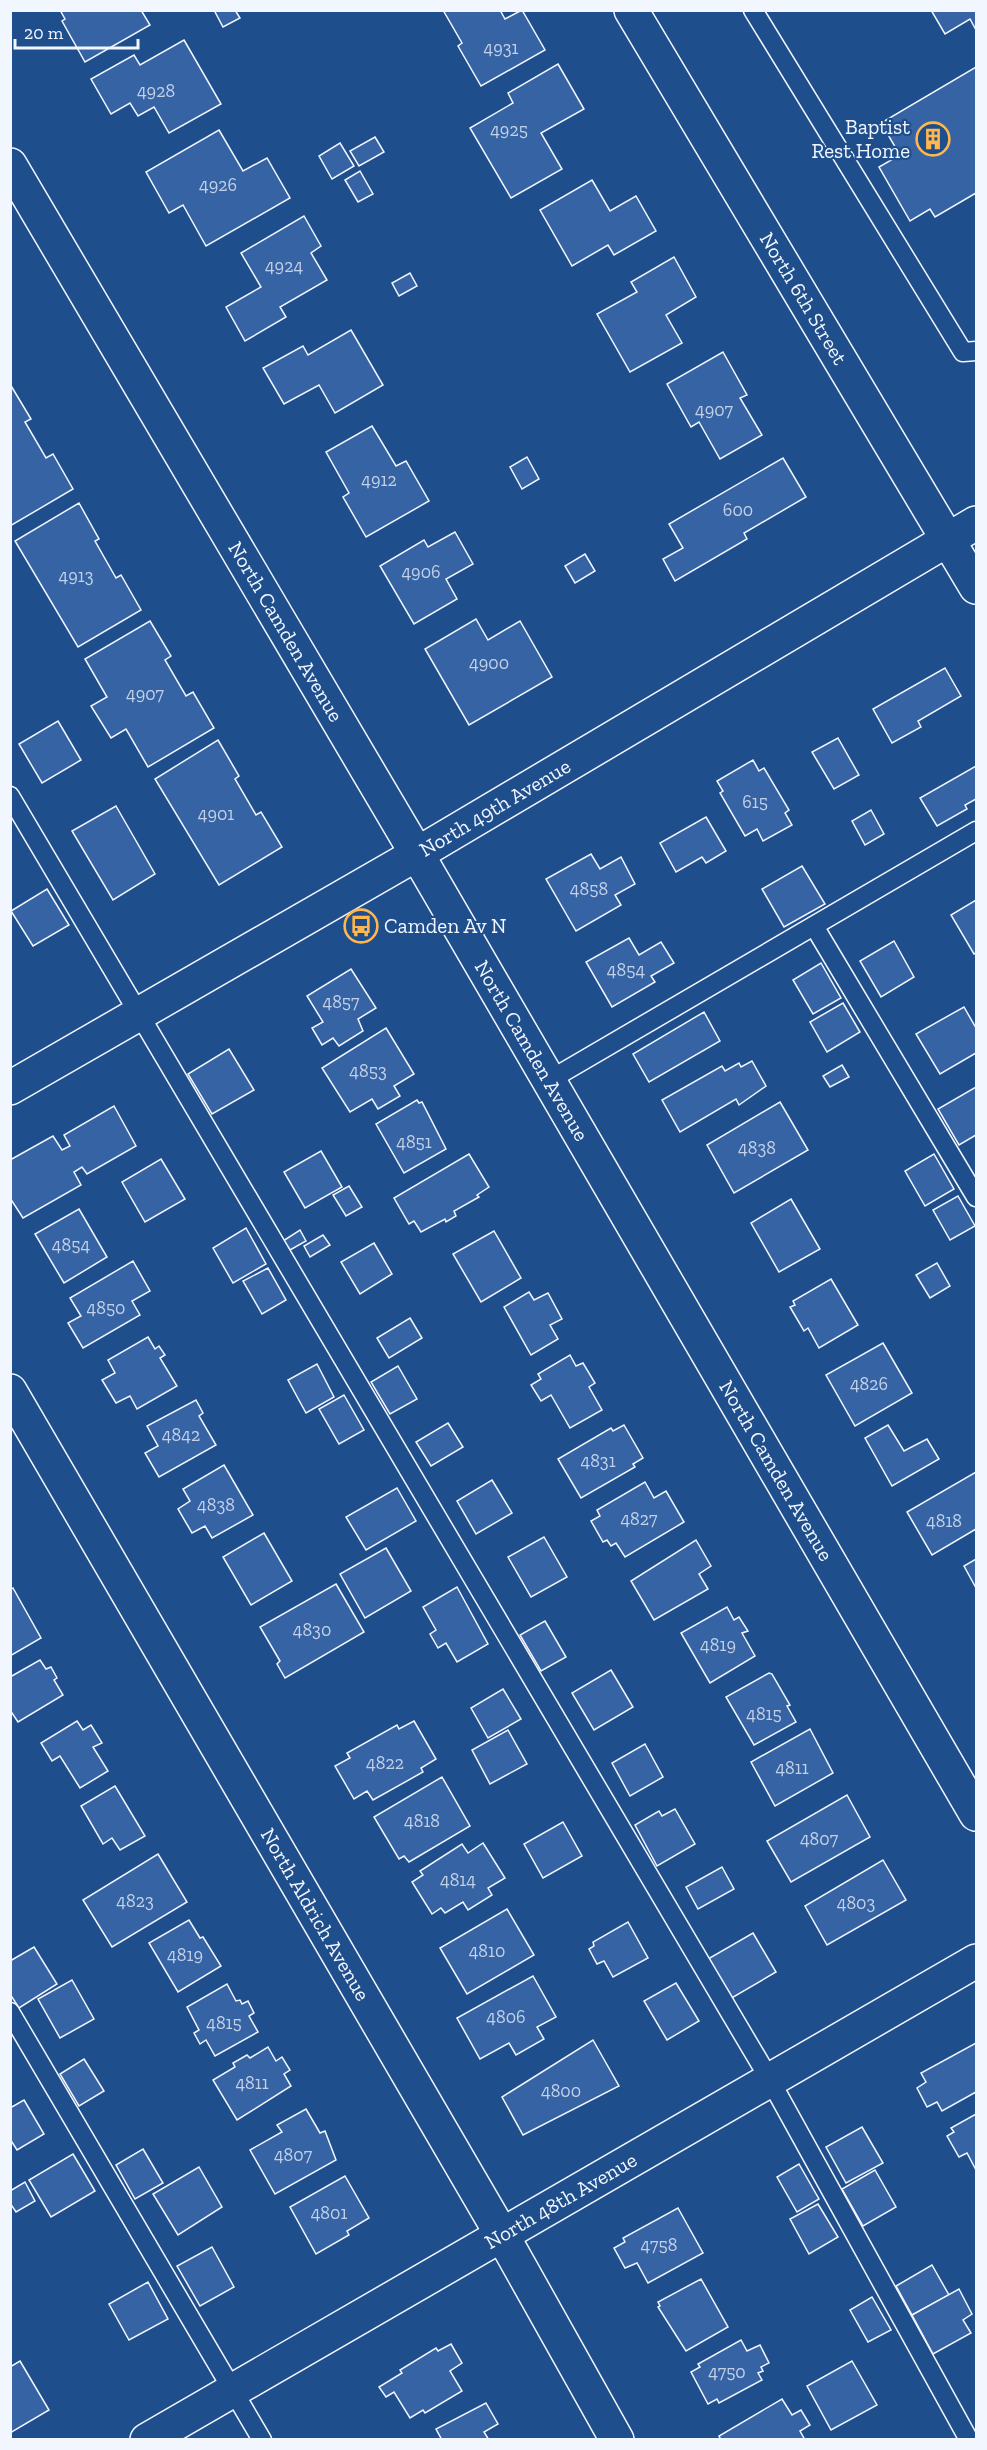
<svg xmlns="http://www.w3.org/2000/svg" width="987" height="2450" viewBox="0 0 987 2450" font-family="'Zilla Slab',serif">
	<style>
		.building { fill: #3563a3; stroke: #f2f6ff; stroke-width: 1.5 }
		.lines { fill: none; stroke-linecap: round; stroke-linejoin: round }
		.service-casing { stroke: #f2f6ff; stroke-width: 21 }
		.minor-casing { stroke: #f2f6ff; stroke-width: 36 }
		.tertiary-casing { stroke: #f2f6ff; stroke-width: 36 }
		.service { stroke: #1f4e8c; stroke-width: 18 }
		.minor { stroke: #1f4e8c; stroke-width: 33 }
		.tertiary { stroke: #1f4e8c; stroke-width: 33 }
		.labels { text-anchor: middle; stroke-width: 4.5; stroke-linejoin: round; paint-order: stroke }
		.number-label { font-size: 18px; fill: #c3d1e8 }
		.poi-label { font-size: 21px; fill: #f2f6ff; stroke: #1f4e8c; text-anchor: end }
		.street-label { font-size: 21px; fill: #f2f6ff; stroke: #1f4e8c }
	</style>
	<rect width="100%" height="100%" fill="#1f4e8c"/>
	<g class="building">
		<polygon points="60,10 141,10 150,25 85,62 62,21 65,19"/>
		<polygon points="214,10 235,10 240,18 223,27"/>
		<polygon points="443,10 500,10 505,19 522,10 545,50 481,86 458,46 462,43"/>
		<polygon points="931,10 976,10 976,30 970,19 945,34"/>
		<polygon points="184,40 221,104 169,133 154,107 138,116 130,103 111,114 91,79 134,55 140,65"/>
		<polygon points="558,64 584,109 541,133 562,169 511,198 470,128 513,103 508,93"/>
		<polygon points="976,67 976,193 935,217 930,209 910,221 879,167 900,155 881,123"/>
		<polygon points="219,130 243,171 267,158 290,198 206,246 183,205 169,213 146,172"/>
		<polygon points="375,137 384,152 359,166 350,151"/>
		<polygon points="340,143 354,166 332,179 319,156"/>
		<polygon points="360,171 373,194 358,202 345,180"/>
		<polygon points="592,180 610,211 636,196 656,231 614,255 608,245 572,266 540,210"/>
		<polygon points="304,216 321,246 311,253 327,280 280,307 286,317 245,341 226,307 261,287 241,253"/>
		<polygon points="674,257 696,297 666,315 682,343 630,372 597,314 637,292 631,282"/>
		<polygon points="410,273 417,286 399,296 392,283"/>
		<polygon points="351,330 383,385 335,413 319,385 284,404 263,368 303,346 308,355"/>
		<polygon points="723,352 747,395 740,398 762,435 720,459 699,422 691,427 667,384"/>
		<polygon points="10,384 31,419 25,422 46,458 53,454 73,489 10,526"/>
		<polygon points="372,426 396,466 406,461 429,501 366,537 343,497 349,493 326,452"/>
		<polygon points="527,457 539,479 522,489 510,467"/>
		<polygon points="783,458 806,497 744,533 747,539 675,581 663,559 683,548 669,524"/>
		<polygon points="79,503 99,539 95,541 116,578 121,575 141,610 78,647 15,541"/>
		<polygon points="455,532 473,564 446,579 457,599 414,624 380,566 424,540 428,547"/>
		<polygon points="585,554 595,571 575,583 565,566"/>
		<polygon points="476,619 488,640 520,621 552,677 469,725 425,649"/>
		<polygon points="150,621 171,656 165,660 186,696 193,692 214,728 148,767 126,729 111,738 91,706 107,697 85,659"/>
		<polygon points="945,668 961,696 918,721 921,727 892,743 873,709"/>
		<polygon points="58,721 81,760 42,783 19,744"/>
		<polygon points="838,738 859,775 834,789 812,752"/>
		<polygon points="218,740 239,776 235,779 256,815 261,812 282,847 219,885 155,779"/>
		<polygon points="753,760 759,771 764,768 789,810 785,813 792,825 763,841 757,829 745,836 720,793 723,791 717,781"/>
		<polygon points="976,766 976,799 965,805 967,809 937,826 920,798"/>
		<polygon points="116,806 155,874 113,900 72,831"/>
		<polygon points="871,810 884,834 865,845 852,821"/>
		<polygon points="706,817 726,851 706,863 702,857 676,872 660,843"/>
		<polygon points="591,854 600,869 621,857 635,884 615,895 621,905 576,931 546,879"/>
		<polygon points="802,866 825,904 784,927 762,889"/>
		<polygon points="47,889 69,925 33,946 11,911"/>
		<polygon points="976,900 976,953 974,954 951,915"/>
		<polygon points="629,938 639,955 661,942 674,963 651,976 655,982 612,1007 586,962"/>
		<polygon points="894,941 914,977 881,997 860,961"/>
		<polygon points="821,963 841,998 813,1014 793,980"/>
		<polygon points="351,969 376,1008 358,1019 363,1031 339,1046 333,1038 322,1045 312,1028 323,1022 307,996"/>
		<polygon points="843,1003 860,1032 827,1052 810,1022"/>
		<polygon points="964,1007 976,1028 976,1053 940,1074 916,1034"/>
		<polygon points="704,1012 720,1041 649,1082 633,1054"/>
		<polygon points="386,1028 414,1074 394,1086 400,1096 378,1109 372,1099 350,1112 322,1068"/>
		<polygon points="229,1049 254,1090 212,1114 188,1074"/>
		<polygon points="752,1061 766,1086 739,1105 736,1099 680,1132 662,1100 722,1066 725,1071 739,1063 741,1067"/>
		<polygon points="842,1065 849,1077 830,1087 823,1076"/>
		<polygon points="976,1087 976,1135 959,1145 938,1109"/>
		<polygon points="417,1100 419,1103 422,1102 446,1149 404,1173 376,1124"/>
		<polygon points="780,1102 808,1150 734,1193 707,1145"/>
		<polygon points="114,1106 136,1146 87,1174 82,1167 74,1172 81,1185 23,1218 10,1198 10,1160 53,1136 62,1150 70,1146 64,1135"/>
		<polygon points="321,1151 342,1187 305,1208 284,1172"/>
		<polygon points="469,1154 489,1187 477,1195 479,1197 454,1211 456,1216 446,1222 445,1219 421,1232 414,1221 409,1224 394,1198"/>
		<polygon points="934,1154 954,1189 925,1206 905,1171"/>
		<polygon points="161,1159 185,1199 145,1222 122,1182"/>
		<polygon points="349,1186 362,1207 346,1216 333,1195"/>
		<polygon points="958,1196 975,1226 950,1240 933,1210"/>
		<polygon points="791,1199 820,1249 779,1272 751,1223"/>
		<polygon points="79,1209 107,1257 64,1283 35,1234"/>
		<polygon points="246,1228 266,1264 233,1283 213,1248"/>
		<polygon points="300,1230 306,1241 290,1250 283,1241"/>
		<polygon points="494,1231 521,1278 481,1302 453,1254"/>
		<polygon points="323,1235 330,1245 310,1257 304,1246"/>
		<polygon points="374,1243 392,1274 360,1294 341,1262"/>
		<polygon points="133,1261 150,1291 132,1301 140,1315 83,1348 68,1323 81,1316 70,1298"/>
		<polygon points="937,1263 950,1286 930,1298 916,1275"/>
		<polygon points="268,1268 286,1300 262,1314 243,1281"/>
		<polygon points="831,1279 858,1325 819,1348 808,1328 804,1331 790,1307 795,1305 793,1301"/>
		<polygon points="529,1292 534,1300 548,1293 562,1319 550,1325 558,1339 531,1355 504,1307"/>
		<polygon points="410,1318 422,1338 389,1358 377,1338"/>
		<polygon points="148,1337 155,1349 159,1346 165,1355 160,1358 177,1386 137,1409 130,1396 116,1403 102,1380 115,1373 108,1360"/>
		<polygon points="883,1343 912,1393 855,1426 826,1375"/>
		<polygon points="570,1355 576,1366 583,1363 595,1383 589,1387 602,1410 570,1428 551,1395 541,1401 531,1385 541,1379 538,1374"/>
		<polygon points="317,1364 334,1397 306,1413 288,1380"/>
		<polygon points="398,1366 417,1399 390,1414 371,1382"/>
		<polygon points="344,1395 364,1430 339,1444 319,1409"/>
		<polygon points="196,1400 203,1413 199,1416 216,1445 159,1477 145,1453 158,1446 147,1426"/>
		<polygon points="448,1423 463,1447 431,1466 416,1442"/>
		<polygon points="624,1425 643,1458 633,1464 635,1467 581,1498 558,1459 611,1428 613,1431"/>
		<polygon points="888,1425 904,1451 927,1439 939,1459 892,1486 865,1438"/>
		<polygon points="224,1465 253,1515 212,1538 205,1526 192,1533 178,1509 190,1501 183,1489"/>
		<polygon points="976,1472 976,1529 932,1555 907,1512"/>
		<polygon points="492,1480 512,1513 476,1534 457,1501"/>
		<polygon points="645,1482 654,1498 666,1491 684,1522 625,1557 616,1543 611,1546 607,1540 603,1542 591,1521 600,1516 597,1510"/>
		<polygon points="397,1488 416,1521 366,1550 346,1517"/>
		<polygon points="264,1533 292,1581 251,1605 223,1557"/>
		<polygon points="544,1537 567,1577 531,1597 508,1557"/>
		<polygon points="696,1540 711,1566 699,1574 708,1589 654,1620 631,1581"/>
		<polygon points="386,1548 411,1591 365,1618 340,1574"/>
		<polygon points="976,1559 976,1588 964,1566"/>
		<polygon points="336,1584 364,1632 285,1678 277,1664 280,1661 260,1627"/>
		<polygon points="457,1587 488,1644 457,1662 446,1643 438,1648 430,1634 436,1630 423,1607"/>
		<polygon points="13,1588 41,1638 10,1656 10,1590"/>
		<polygon points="727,1607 734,1620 739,1617 748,1631 742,1633 755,1656 710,1683 681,1633"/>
		<polygon points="545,1621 566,1657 541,1671 520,1635"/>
		<polygon points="40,1660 46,1669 51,1667 57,1678 54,1680 63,1695 18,1722 10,1710 10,1677"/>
		<polygon points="611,1670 633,1707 594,1730 572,1693"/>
		<polygon points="769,1673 772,1674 790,1705 787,1706 796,1722 754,1745 726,1697"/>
		<polygon points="503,1689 521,1719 488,1738 471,1708"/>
		<polygon points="77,1721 83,1730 91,1725 102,1743 93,1747 108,1771 80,1788 60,1756 52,1761 41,1743"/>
		<polygon points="414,1721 436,1759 421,1768 423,1772 373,1800 367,1791 354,1799 335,1766 350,1758 347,1753 397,1725 399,1729"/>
		<polygon points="810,1729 833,1773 775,1806 751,1762"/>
		<polygon points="508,1730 527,1764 490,1784 472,1750"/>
		<polygon points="645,1744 663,1777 630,1796 612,1763"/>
		<polygon points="442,1777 470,1826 409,1862 404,1856 399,1859 374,1817"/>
		<polygon points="115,1786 145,1836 120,1850 112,1838 103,1844 81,1806"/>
		<polygon points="847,1795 870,1837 791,1882 767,1841"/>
		<polygon points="675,1809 695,1844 657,1866 635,1825 659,1811 662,1816"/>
		<polygon points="563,1822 582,1856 543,1878 524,1844"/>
		<polygon points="483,1843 505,1878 488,1888 492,1895 468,1910 463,1902 445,1913 441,1908 432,1914 412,1882 423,1875 420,1871 462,1844 468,1853"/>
		<polygon points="158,1854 187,1902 112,1947 83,1900"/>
		<polygon points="883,1860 906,1900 827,1945 805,1906"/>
		<polygon points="722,1867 734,1889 698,1909 686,1887"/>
		<polygon points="507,1909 534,1955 467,1994 440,1948"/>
		<polygon points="189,1920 200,1938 203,1937 221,1966 178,1992 149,1943"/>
		<polygon points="628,1922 648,1958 613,1977 604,1961 597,1964 589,1949 594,1946 593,1942"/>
		<polygon points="753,1933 776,1972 730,1999 708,1959"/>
		<polygon points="34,1947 57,1984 19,2008 10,1994 10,1961"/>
		<polygon points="533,1976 556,2017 537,2027 544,2039 516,2055 509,2043 480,2059 457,2018"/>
		<polygon points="72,1980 94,2019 60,2038 38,1999"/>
		<polygon points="676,1983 699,2021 667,2040 644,2001"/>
		<polygon points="227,1984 236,2001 240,2000 242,2004 248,2001 254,2013 249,2016 258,2032 215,2056 206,2040 200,2044 194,2033 199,2030 187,2007"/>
		<polygon points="593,2040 619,2086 523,2135 502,2097"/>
		<polygon points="976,2043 976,2092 942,2111 937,2102 927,2107 917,2088 926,2082 921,2073"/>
		<polygon points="268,2047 276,2061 282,2057 290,2070 284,2074 291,2086 237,2120 213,2080 235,2067 233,2063 247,2055 250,2058"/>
		<polygon points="84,2059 104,2091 79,2106 60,2074"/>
		<polygon points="24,2100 44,2134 17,2150 10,2139 10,2108"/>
		<polygon points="306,2109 320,2133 325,2131 336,2160 275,2194 250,2150 282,2132 277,2125"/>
		<polygon points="976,2114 976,2170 967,2153 959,2157 947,2136 954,2132 951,2128"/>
		<polygon points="862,2127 883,2163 846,2183 826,2147"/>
		<polygon points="143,2149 163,2183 135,2199 116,2165"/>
		<polygon points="73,2154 95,2191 51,2217 29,2180"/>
		<polygon points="799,2164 819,2199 797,2212 777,2177"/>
		<polygon points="199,2167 222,2207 178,2235 153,2194"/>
		<polygon points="875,2170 896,2207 863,2226 842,2189"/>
		<polygon points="345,2176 369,2218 347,2231 349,2235 316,2254 290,2207"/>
		<polygon points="25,2182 35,2201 16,2212 10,2203 10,2191"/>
		<polygon points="818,2204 838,2237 809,2254 790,2219"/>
		<polygon points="678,2208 703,2253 648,2283 637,2263 625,2268 614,2248 625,2242 623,2238"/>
		<polygon points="212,2247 234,2287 200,2306 177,2266"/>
		<polygon points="932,2265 949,2295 912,2315 896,2286"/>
		<polygon points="701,2279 728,2327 686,2351 658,2307 660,2306 658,2302"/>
		<polygon points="148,2282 168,2319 129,2340 109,2304"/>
		<polygon points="959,2289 972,2314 963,2320 971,2333 933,2354 912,2315"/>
		<polygon points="872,2297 891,2330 868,2342 850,2310"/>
		<polygon points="741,2340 747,2351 760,2345 769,2363 761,2367 763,2371 758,2373 762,2380 719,2403 717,2399 708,2404 691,2372 700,2367 698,2364"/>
		<polygon points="451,2344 462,2363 450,2371 462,2391 425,2413 423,2410 410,2418 394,2392 386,2397 379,2387 402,2373 400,2370 436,2348 438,2351"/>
		<polygon points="20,2361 49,2410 10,2433 10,2367"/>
		<polygon points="852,2361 877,2405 831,2430 807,2386"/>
		<polygon points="782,2399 792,2415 801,2410 810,2425 800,2431 805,2440 721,2440 719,2436"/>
		<polygon points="486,2403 498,2424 484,2432 489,2440 442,2440 436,2429"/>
	</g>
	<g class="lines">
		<g class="service-casing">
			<g id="service">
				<polyline points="753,10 963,352 976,351"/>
				<polyline points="10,796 770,2080 969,2440"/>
				<polyline points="814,926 976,1197"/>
				<polyline points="548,1081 976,831"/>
				<polyline points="10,2012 262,2440"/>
			</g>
		</g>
		<g class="minor-casing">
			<g id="minor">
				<path id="s1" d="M631 10 976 587"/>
				<path id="s2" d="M10 165 417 854 976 1814"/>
				<path id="s3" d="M10 1391 502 2235 617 2440"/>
				<path id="s4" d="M147 2440 976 1961"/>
			</g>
		</g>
		<g class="tertiary-casing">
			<g id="tertiary">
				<path id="s5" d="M10 1088 417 854 976 523"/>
			</g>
		</g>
		<use href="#service" class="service"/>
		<use href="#minor" class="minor"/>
		<use href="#tertiary" class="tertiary"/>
	</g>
	<defs>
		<g id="building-ring" transform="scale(1.725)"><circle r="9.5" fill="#1f4e8c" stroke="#ffb74d" stroke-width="1.5"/><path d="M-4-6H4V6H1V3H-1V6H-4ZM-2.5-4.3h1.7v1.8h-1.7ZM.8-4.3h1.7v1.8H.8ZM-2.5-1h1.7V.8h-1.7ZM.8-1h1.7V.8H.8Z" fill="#ffb74d"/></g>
		<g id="bus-ring" transform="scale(1.725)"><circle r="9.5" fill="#1f4e8c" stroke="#ffb74d" stroke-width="1.5"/><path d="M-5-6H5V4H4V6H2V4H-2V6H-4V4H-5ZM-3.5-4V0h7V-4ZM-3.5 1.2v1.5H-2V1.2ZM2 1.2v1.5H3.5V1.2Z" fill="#ffb74d"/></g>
	</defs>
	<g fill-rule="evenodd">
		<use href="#building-ring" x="933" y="139"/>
		<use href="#bus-ring" x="361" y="926"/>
	</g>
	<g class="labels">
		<g class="number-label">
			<text x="501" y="54">4931</text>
			<text x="156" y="97">4928</text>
			<text x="509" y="136">4925</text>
			<text x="218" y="191">4926</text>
			<text x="284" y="272">4924</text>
			<text x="714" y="416">4907</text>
			<text x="379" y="486">4912</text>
			<text x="738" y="516">600</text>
			<text x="421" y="578">4906</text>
			<text x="76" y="582">4913</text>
			<text x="489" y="669">4900</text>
			<text x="145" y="700">4907</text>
			<text x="755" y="808">615</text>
			<text x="216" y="820">4901</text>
			<text x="589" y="895">4858</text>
			<text x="626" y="976">4854</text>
			<text x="341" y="1008">4857</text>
			<text x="368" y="1077">4853</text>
			<text x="414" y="1148">4851</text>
			<text x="757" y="1154">4838</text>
			<text x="71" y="1251">4854</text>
			<text x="106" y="1314">4850</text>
			<text x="869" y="1390">4826</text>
			<text x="181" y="1441">4842</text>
			<text x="598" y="1467">4831</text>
			<text x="216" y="1511">4838</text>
			<text x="639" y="1525">4827</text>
			<text x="944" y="1527">4818</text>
			<text x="312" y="1636">4830</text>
			<text x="718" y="1651">4819</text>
			<text x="764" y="1720">4815</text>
			<text x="385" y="1769">4822</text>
			<text x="792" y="1774">4811</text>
			<text x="422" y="1827">4818</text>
			<text x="819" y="1845">4807</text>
			<text x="458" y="1886">4814</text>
			<text x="135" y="1907">4823</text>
			<text x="856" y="1909">4803</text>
			<text x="487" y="1957">4810</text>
			<text x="185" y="1961">4819</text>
			<text x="506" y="2023">4806</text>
			<text x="224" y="2029">4815</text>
			<text x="252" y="2089">4811</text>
			<text x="561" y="2097">4800</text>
			<text x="293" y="2161">4807</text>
			<text x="329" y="2219">4801</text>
			<text x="659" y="2251">4758</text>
			<text x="727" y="2378">4750</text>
		</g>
		<g class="poi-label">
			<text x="910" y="134">Baptist<tspan x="910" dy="24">Rest Home</tspan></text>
			<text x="384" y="933" text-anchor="start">Camden Av N</text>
		</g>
		<g class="street-label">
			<text dy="7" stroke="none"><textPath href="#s1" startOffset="336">North 6th Street</textPath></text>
			<text dy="7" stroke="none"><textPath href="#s2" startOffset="542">North Camden Avenue</textPath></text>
			<text dy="7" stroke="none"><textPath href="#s5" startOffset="560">North 49th Avenue</textPath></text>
			<text dy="7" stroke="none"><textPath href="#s2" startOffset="1028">North Camden Avenue</textPath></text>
			<text dy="7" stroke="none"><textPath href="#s2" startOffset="1514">North Camden Avenue</textPath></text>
			<text dy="7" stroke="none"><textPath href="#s3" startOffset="606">North Aldrich Avenue</textPath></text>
			<text dy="7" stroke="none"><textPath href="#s4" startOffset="478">North 48th Avenue</textPath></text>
		</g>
	</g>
	<rect width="987" height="2450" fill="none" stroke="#f2f6ff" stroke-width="24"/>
	<path d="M15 39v9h123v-9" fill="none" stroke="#f2f6ff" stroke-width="3"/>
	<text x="24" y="39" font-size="18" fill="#f2f6ff" stroke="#1f4e8c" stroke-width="4.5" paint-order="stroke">20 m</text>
</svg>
